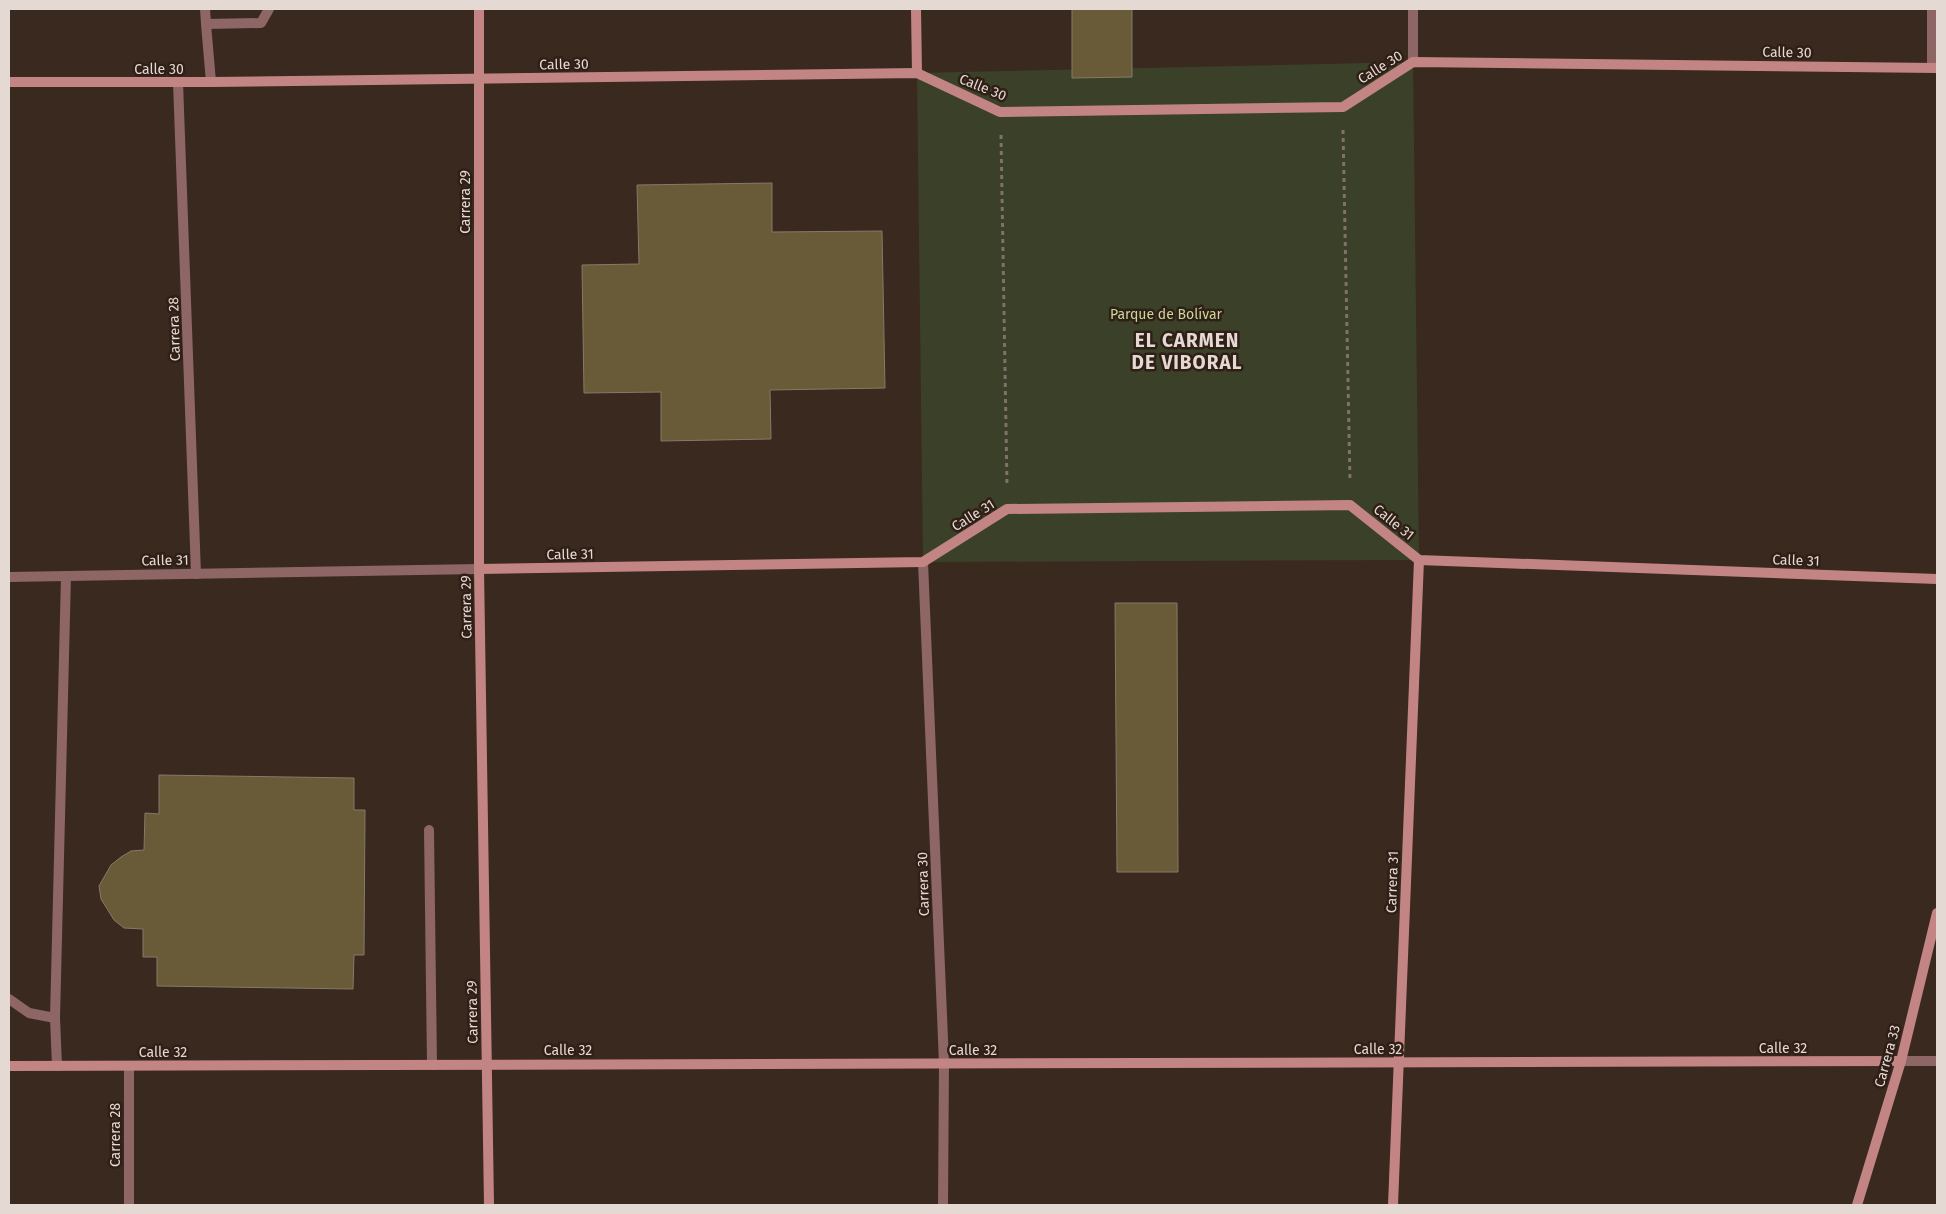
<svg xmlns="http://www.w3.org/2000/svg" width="1946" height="1214" viewBox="0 0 1946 1214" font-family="'Fira Sans',sans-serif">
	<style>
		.green { fill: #3b4128 }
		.building { fill: #695a38; stroke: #847b68 }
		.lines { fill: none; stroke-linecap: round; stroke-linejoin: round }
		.path { stroke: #807169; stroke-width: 3; stroke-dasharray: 4 4; stroke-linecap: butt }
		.lane { stroke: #8d6665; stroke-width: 10 }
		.street { stroke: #8d6665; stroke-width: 10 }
		.secondary { stroke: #c38584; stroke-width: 10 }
		.labels { text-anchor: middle; stroke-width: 5; stroke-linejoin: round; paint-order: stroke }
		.street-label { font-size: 14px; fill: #e4d9d3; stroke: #2f1f16 }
		.park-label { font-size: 14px; fill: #c9d799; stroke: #2f1f16 }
		.district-label { font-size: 19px; font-weight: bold; letter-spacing: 1px; fill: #e4d9d3; stroke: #2f1f16 }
	</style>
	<rect width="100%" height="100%" fill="#3a291f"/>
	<polygon class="green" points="1413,62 1419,560 923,562 917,73"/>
	<g class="building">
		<polygon points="1072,9 1132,9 1132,77 1072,78"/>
		<polygon points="772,183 772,232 882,231 885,388 770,390 771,439 661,441 661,392 584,393 582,265 639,264 637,185"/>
		<polygon points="1115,603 1177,603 1178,872 1117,872"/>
		<polygon points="159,775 354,778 354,810 365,810 364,955 354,955 353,989 157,986 157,957 143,957 143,929 124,928 114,920 101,899 99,886 111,865 121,857 131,851 144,850 145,813 159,814"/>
	</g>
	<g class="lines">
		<g class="path">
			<polyline points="1343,130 1350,482"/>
			<polyline points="1001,135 1007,486"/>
		</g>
		<g class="lane">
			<polyline points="205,9 206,24 261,23 269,9"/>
			<polyline points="206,24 211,82"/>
			<polyline points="429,830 432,1065"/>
			<polyline points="9,999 29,1013 55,1018"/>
		</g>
		<g class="street">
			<polyline points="1413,62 1413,9"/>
			<polyline points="1932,68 1932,9"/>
			<polyline points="178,82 196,574"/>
			<polyline points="923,562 944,1063 943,1205"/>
			<polyline points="9,577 479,569"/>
			<polyline points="1901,1061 1937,1061"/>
			<polyline points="57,1066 55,1018 66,576"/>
			<polyline points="129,1205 129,1066"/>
		</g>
		<g class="secondary">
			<polyline points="479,9 479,569 489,1205"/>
			<polyline points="916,9 917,73"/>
			<polyline points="9,82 211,82 917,73 1000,112 1343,107 1413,62 1937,68"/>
			<polyline points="479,569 923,562 1007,509 1350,505 1419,560 1937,579"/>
			<polyline points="9,1066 1901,1061"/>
			<polyline points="1393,1205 1419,560"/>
			<polyline points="1857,1205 1901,1061 1937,913"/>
		</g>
	</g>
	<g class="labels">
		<g class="street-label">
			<text transform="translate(1787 52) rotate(1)" y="5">Calle 30</text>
			<text transform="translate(564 64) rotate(-1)" y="5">Calle 30</text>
			<text transform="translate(1380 67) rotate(-32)" y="5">Calle 30</text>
			<text x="159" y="74">Calle 30</text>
			<text transform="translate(983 87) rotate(22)" y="5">Calle 30</text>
			<text transform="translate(465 202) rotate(-90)" y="5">Carrera 29</text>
			<text transform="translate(174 329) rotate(-92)" y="5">Carrera 28</text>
			<text transform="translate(973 515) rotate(-32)" y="5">Calle 31</text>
			<text transform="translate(1394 522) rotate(39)" y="5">Calle 31</text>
			<text transform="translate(570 554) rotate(-1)" y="5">Calle 31</text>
			<text transform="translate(165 560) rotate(-1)" y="5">Calle 31</text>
			<text transform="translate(1796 560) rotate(2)" y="5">Calle 31</text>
			<text transform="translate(466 607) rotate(-91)" y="5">Carrera 29</text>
			<text transform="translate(1392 882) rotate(-88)" y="5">Carrera 31</text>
			<text transform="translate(923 884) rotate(-92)" y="5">Carrera 30</text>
			<text transform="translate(472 1012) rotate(-91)" y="5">Carrera 29</text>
			<text x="1783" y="1053">Calle 32</text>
			<text x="1378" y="1054">Calle 32</text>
			<text x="568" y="1055">Calle 32</text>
			<text x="973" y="1055">Calle 32</text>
			<text x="163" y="1057">Calle 32</text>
			<text transform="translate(1887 1056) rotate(-75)" y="5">Carrera 33</text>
			<text transform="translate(115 1135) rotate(-90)" y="5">Carrera 28</text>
		</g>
		<g class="park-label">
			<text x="1166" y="319">Parque de Bolívar</text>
		</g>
		<g class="district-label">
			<text x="1187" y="347">EL CARMEN<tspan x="1187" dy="22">DE VIBORAL</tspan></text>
		</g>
	</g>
	<rect width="1946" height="1214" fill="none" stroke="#e4d9d3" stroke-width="20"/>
</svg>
